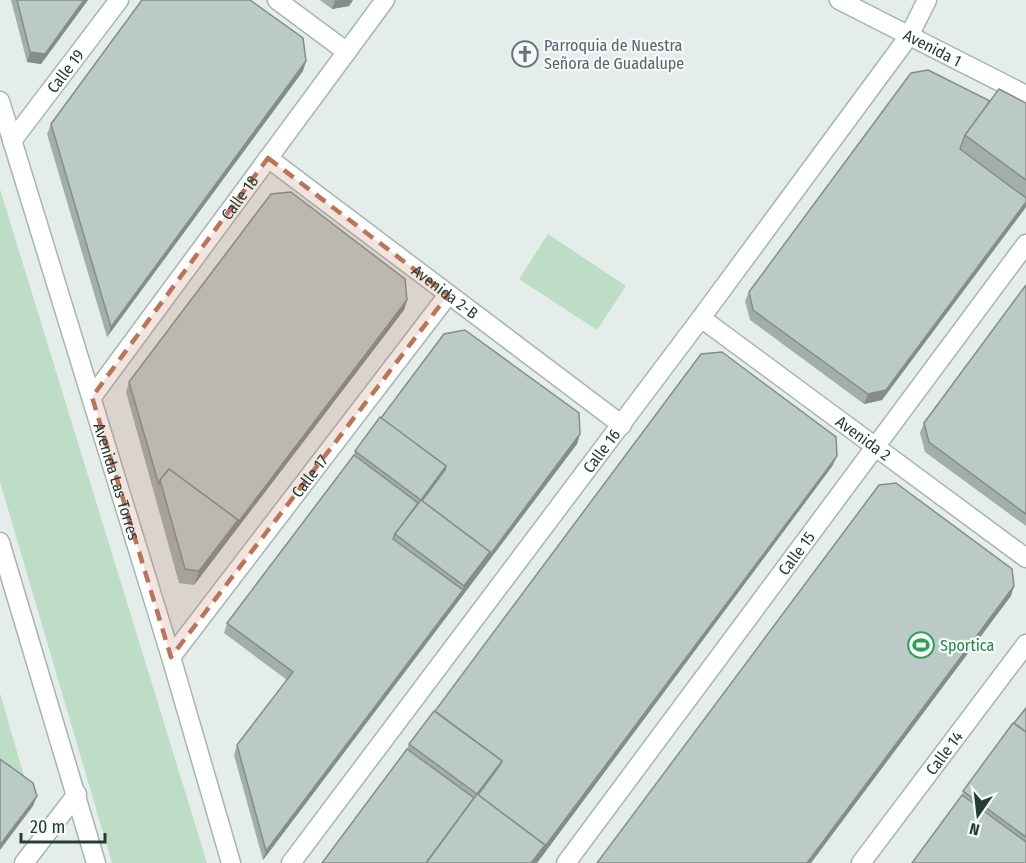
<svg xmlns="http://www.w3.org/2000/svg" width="1026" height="863" viewBox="0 0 1026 863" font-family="'Fira Sans Condensed',sans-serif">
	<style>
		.green { fill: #beddc7 }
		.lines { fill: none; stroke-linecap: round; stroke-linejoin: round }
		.minor-casing { stroke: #a7b5b0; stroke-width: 21 }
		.minor { stroke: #fff; stroke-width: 18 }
		.wall { fill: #a2aea9 }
		.shaded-wall { fill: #848d8a }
		.building { fill: #bccac5; stroke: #848d8a; stroke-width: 1.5 }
		.marked { fill: #b97459; fill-opacity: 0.2; stroke: #b97459; stroke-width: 4.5; stroke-dasharray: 12 8; stroke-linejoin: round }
		.labels { text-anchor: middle; stroke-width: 4.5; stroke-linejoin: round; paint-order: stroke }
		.worship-label { font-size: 16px; fill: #5b616d; stroke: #f5f9f7; text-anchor: start }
		.street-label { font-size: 16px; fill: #243e37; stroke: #f5f9f7 }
		.leisure-label { font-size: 16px; fill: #27864d; stroke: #f5f9f7; text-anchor: start }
	</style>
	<rect width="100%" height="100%" fill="#e4ede9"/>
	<g class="green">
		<polygon points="0,189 207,863 112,863 0,482"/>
		<polygon points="548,234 626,286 597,330 519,279"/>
		<polygon points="0,693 29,793 0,772"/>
	</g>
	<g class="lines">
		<g class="minor-casing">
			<g id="minor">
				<polyline points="277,0 347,52"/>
				<path id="s1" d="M839 0 1026 95"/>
				<path id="s2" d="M0 101 171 657 231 863"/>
				<path id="s3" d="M12 141 119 0"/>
				<path id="s4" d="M268 158 622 425"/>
				<path id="s5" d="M701 318 1026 558"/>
				<path id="s6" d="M92 397 385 0"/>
				<polyline points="0,542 96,863"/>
				<path id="s7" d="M171 657 448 295"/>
				<polyline points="24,863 77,794"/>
				<path id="s8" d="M291 863 701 318 909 36 927 0"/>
				<path id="s9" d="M566 863 1026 244"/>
				<path id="s10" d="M861 863 1026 644"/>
			</g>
		</g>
		<use href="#minor" class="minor"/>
	</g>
	<g class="wall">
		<polygon points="11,0 88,0 41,64 27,62"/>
		<polygon points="320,0 353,0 349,6 332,9"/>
		<polygon points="303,71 107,337 47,134 51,124"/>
		<polygon points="990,101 1026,103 1026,207 882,400 864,404 750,320 745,301 749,292"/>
		<polygon points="1026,285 1026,526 925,452 920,433 924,423"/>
		<polygon points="407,300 404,310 194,585 179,583 126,392 129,382"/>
		<polygon points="381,418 580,434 577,444 263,860 234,755 237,745 287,680 224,633 227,623 354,455 355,451"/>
		<polygon points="833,465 537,863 322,863 407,749 409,744 435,711"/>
		<polygon points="1026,708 1026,863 962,795 963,791"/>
	</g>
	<g class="shaded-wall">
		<polygon points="84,0 88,0 41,64 27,62 30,52"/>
		<polygon points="335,0 353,0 349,6 332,9"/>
		<polygon points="306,61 303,71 107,337 111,327"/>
		<polygon points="1026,202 1026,207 882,400 864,404 868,394"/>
		<polygon points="407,300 404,310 194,585 199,571"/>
		<polygon points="580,434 577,444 263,860 266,851 463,590 464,586"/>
		<polygon points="837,456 833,465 537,863 531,863"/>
		<polygon points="446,466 441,480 422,506 421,500"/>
		<polygon points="1014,586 1011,596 811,863 807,863"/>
		<polygon points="502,761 497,775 431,863 477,794"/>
		<polygon points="37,796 33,806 0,850 0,845"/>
	</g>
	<g class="building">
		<polygon points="17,0 84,0 45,54 30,52"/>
		<polygon points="142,0 250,0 303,38 306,61 111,327 51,124"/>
		<polygon points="928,70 990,101 965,135 960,149 1026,198 1026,202 886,390 868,394 753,310 749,292 911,73"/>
		<polygon points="999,89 1026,103 1026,180 965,135"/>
		<polygon points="291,192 405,279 407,300 236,525 238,520 169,469 160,480 159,485 129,382 271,194"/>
		<polygon points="1026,285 1026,514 929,442 924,423"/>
		<polygon points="465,330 579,413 580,434 489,556 490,552 422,501 445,470 446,466 381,418 444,334"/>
		<polygon points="722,352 836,437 837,456 543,849 545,845 478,795 500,765 502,761 435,711 701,354"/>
		<polygon points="380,417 446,466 421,500 355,451"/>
		<polygon points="354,455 418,503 395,534 393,539 463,590 266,851 237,745 293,672 227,623"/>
		<polygon points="169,469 238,520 199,571 185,569 160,480"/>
		<polygon points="896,483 1012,569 1014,586 807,863 597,863 879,485"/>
		<polygon points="421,500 490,552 464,586 395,534"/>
		<polygon points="1026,708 1026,732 1014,723"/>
		<polygon points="434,711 502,761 477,794 409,744"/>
		<polygon points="1013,723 1026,732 1026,837 963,791"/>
		<polygon points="407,749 474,798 426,863 322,863"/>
		<polygon points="0,759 33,783 37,796 0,845"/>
		<polygon points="477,794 545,845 531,863 428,863 427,862"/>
		<polygon points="962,795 1026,842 1026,863 912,863"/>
	</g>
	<path class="marked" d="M268 158 448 295 171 657 92 397Z"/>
	<defs>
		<g id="church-ring" transform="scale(1.35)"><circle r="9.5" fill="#f5f9f7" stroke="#6b7280" stroke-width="1.5"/><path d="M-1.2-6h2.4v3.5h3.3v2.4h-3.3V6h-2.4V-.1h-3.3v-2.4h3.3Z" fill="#6b7280"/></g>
		<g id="stadium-ring" transform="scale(1.35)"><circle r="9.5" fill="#f5f9f7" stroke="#2e9e5b" stroke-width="1.5"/><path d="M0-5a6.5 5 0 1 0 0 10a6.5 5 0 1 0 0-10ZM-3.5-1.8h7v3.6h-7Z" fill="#2e9e5b"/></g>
	</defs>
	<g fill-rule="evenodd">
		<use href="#church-ring" x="525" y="54"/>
		<use href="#stadium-ring" x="921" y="645"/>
	</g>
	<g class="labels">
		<g class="worship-label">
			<text x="544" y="51">Parroquia de Nuestra<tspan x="544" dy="18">Señora de Guadalupe</tspan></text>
		</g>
		<g class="street-label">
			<text dy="6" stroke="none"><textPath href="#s1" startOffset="105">Avenida 1</textPath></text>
			<text dy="6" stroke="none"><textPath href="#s3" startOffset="88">Calle 19</textPath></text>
			<text dy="6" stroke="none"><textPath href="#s6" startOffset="248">Calle 18</textPath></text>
			<text dy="6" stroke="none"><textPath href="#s4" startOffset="222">Avenida 2-B</textPath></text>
			<text dy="6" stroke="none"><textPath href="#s5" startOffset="202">Avenida 2</textPath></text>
			<text dy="6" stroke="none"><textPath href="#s8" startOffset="516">Calle 16</textPath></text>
			<text dy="6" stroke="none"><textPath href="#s7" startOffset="228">Calle 17</textPath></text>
			<text dy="6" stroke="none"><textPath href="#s2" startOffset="398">Avenida Las Torres</textPath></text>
			<text dy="6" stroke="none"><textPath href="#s9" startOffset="386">Calle 15</textPath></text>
			<text dy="6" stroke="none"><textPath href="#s10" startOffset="138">Calle 14</textPath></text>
		</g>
		<g class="leisure-label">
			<text x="940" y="651">Sportica</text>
		</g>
	</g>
	<g transform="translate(978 815) rotate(194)" stroke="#f5f9f7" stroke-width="4.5" paint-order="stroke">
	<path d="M0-4.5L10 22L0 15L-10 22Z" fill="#243e37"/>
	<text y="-9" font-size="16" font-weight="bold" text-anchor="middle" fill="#243e37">N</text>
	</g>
	<path d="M21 833v9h84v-9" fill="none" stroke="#243e37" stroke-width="3"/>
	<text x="30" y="833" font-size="18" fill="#243e37" stroke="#f5f9f7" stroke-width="4.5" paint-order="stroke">20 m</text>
</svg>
